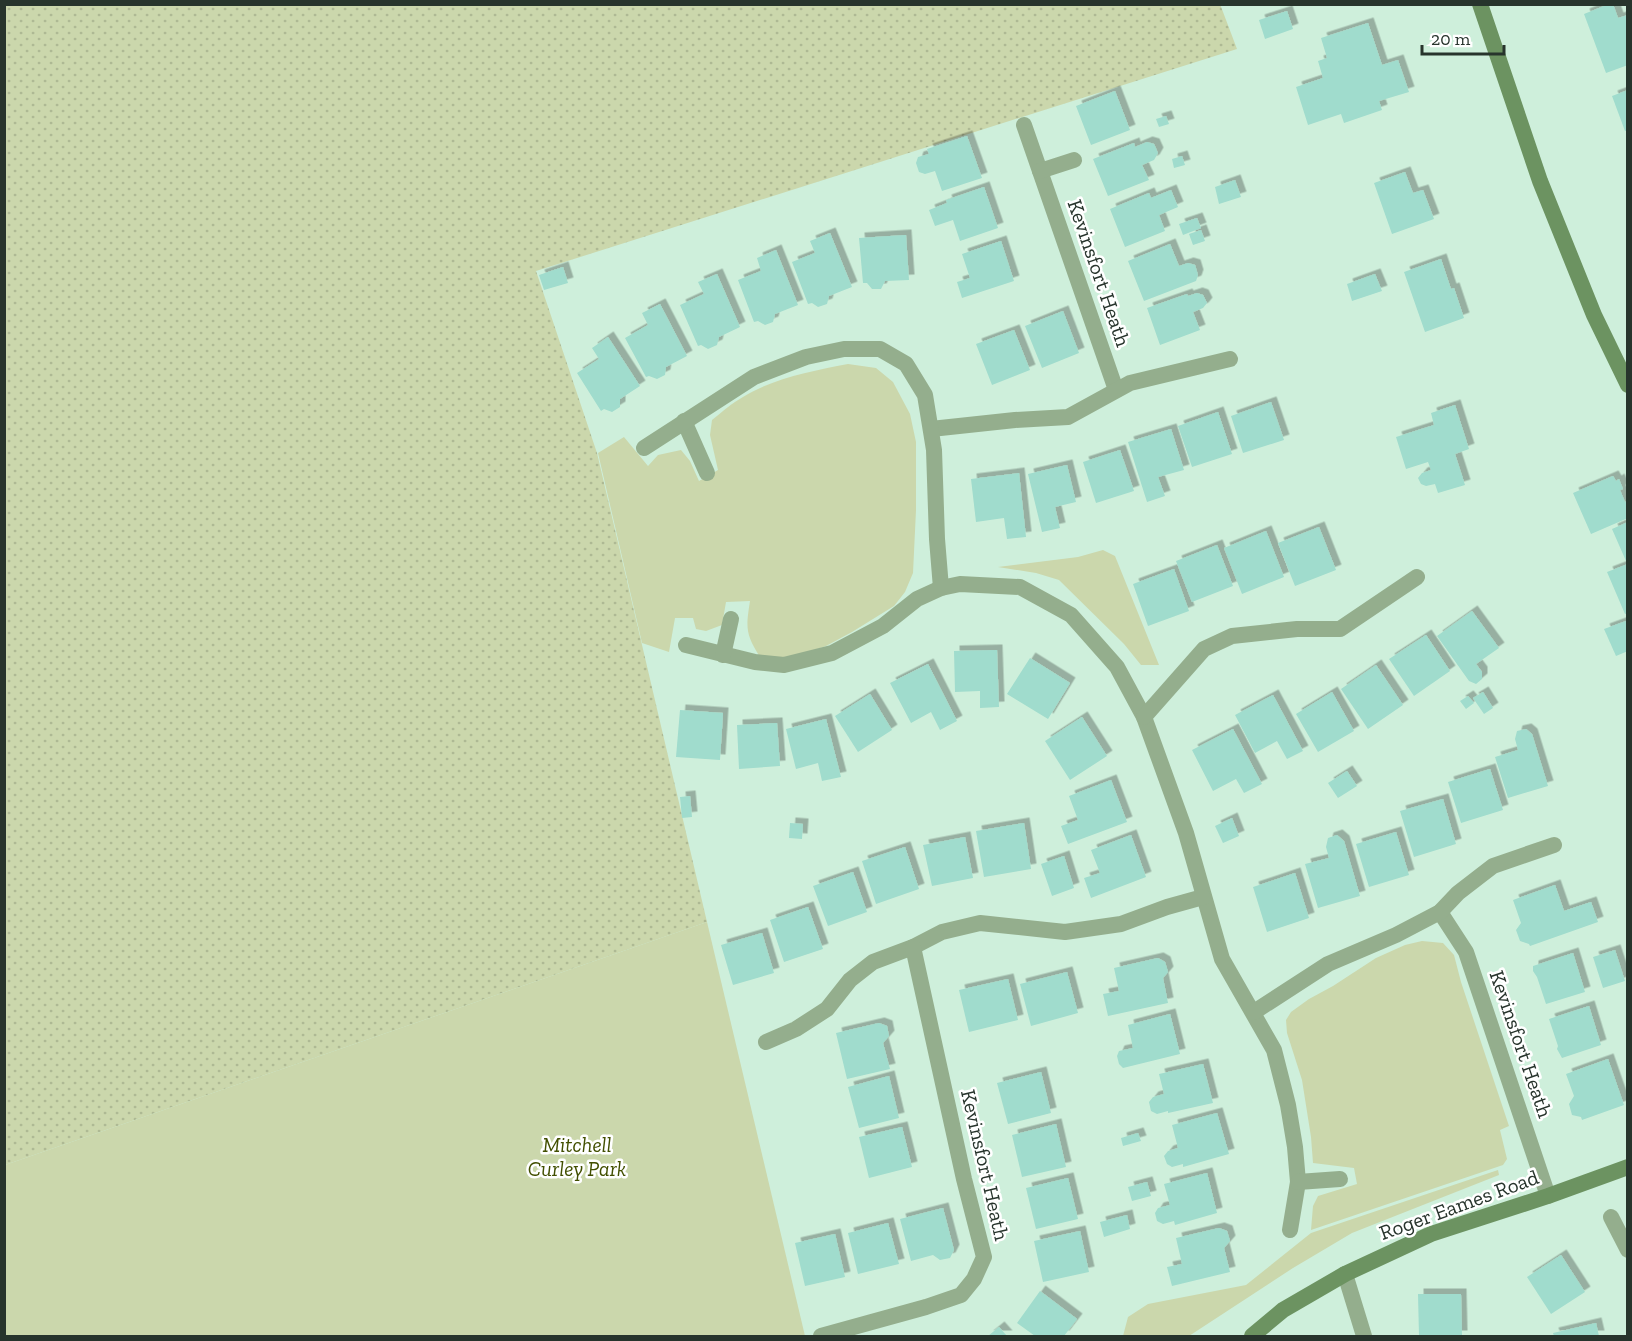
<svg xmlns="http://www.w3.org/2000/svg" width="1632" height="1341" viewBox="0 0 1632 1341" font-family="'Zilla Slab',serif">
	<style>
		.grass { fill: url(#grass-dots) }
		.green { fill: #cbd7ac }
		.building { fill: #a0dccd; filter: url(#shadow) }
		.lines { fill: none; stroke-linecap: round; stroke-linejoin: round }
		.minor { stroke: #94ae8d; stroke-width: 16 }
		.secondary { stroke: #6c9361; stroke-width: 16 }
		.labels { text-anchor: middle; stroke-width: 5; stroke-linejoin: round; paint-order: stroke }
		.street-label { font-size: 21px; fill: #27342c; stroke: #fff }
		.park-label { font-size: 21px; font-style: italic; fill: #424f01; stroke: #fff }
	</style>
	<defs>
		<pattern id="grass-dots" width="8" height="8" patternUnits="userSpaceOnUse" patternTransform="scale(1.5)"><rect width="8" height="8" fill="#cbd7ac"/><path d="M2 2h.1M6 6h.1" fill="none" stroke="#aeb994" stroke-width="1.8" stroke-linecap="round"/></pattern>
		<filter id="shadow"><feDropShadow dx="5.5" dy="-5.5" stdDeviation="0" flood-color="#0004"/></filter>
	</defs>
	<rect width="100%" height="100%" fill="#ceefdb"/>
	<polygon class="grass" points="1220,4 1237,49 536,271 597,453 707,922 5,1165 4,5"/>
	<g class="green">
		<path d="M848 364 876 368 893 382 910 414 916 442V510L913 573 905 592 894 606 852 632 826 646 790 658 760 657C745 634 746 627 750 601L726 602 722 625 706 631 696 629 693 618H675L669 652 642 643 598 453 624 437 648 466 658 455 681 450 690 461 699 481 718 470 710 435 712 420C722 412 732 403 743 397 774 378 812 371 848 364Z"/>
		<polygon points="1103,550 1115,556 1159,665 1141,665 1124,644 1059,580 1036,573 998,567 1078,557"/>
		<polygon points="707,922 805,1336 5,1336 5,1165"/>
		<polygon points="1422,941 1443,943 1454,955 1461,982 1509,1126 1500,1130 1507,1159 1503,1165 1311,1230 1313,1206 1318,1196 1357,1184 1354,1168 1313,1163 1311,1137 1302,1080 1287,1033 1286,1020 1291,1012 1309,999 1333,986 1376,958 1405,945"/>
		<polygon points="1498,1170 1499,1175 1352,1233 1293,1268 1189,1336 1123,1336 1128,1317 1148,1304 1246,1285 1311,1233"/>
	</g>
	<g class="building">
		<polygon points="1609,4 1613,4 1618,18 1628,15 1628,65 1606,73 1584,14"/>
		<polygon points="1287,11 1293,29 1265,39 1259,20"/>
		<polygon points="1368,23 1382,65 1398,60 1409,92 1379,101 1382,110 1344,123 1341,114 1308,125 1296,87 1323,78 1318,61 1327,58 1321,38"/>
		<polygon points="1628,90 1628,130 1625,131 1612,96"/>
		<polygon points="1115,91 1130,130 1091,145 1076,106"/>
		<polygon points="1166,116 1169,124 1159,127 1156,119"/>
		<polygon points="967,136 982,178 942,191 935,171 925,174 919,172 916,163 918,157 929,154 927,149"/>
		<polygon points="1147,142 1154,144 1158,153 1154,160 1142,165 1149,180 1108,196 1093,159 1134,143 1135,147"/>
		<polygon points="1182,156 1185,165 1174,168 1172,159"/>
		<polygon points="1405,172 1413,193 1423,190 1434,219 1392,234 1374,183"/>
		<polygon points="1235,180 1241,197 1219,204 1215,187"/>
		<polygon points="984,187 998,228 960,241 953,220 935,226 929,210 947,203 946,200"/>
		<polygon points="1171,190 1178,207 1159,215 1165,231 1125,247 1110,209 1149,193 1151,198"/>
		<polygon points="1197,218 1201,228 1183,235 1179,224"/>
		<polygon points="1201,230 1205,241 1193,245 1189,234"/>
		<polygon points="830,233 852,287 829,296 827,304 818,307 812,303 808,304 792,262 815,253 810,241"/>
		<polygon points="906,235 909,280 885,281 881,289 872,289 867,283 863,283 859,238"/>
		<polygon points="1001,241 1014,281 962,298 957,282 970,278 962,254"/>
		<polygon points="1170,244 1179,266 1188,263 1195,265 1198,275 1196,281 1144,301 1128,261"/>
		<polygon points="776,250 798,305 775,314 773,322 765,325 758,321 754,322 738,280 761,271 757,258"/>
		<polygon points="1441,259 1451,289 1454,288 1464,318 1425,332 1404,272"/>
		<polygon points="563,267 568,283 544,290 539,275"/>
		<polygon points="717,274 740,327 719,337 717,345 708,349 701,345 698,346 680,305 704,294 698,282"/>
		<polygon points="1375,274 1382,291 1352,301 1347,284"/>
		<polygon points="1197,293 1203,295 1207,303 1203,308 1193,312 1200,330 1160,345 1147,308 1187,294 1188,296"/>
		<polygon points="660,304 687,356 666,367 665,375 657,379 649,376 646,377 625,338 648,325 642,313"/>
		<polygon points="1063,311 1079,353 1042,368 1025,326"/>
		<polygon points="1014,330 1030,370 992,385 976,344"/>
		<polygon points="608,337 640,386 620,399 620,407 612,412 604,409 601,411 577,373 599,359 592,348"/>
		<polygon points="1271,402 1284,440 1243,453 1231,416"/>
		<polygon points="1455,405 1469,449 1455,454 1465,485 1438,493 1435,484 1426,486 1421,484 1418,478 1422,473 1431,470 1428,462 1406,469 1396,437 1434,425 1431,413"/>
		<polygon points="1218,412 1232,454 1192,467 1178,426"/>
		<polygon points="1171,429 1184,470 1158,477 1165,496 1147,502 1128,442"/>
		<polygon points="1120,450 1134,491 1096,503 1083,462"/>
		<polygon points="1067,465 1076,502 1055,507 1060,528 1042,532 1028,474"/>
		<polygon points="1019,473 1026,537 1007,539 1004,518 976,522 971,479"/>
		<polygon points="1613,476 1616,481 1619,479 1623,489 1620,490 1625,502 1628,501 1628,518 1591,534 1573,493"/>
		<polygon points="1628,522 1628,560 1626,561 1612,529"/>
		<polygon points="1319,527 1336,570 1295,586 1278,543"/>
		<polygon points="1266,531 1284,577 1242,594 1224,548"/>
		<polygon points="1217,545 1233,586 1192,602 1176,561"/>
		<polygon points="1628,564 1628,613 1625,614 1607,572"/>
		<polygon points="1174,569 1189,611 1148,626 1133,584"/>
		<polygon points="1472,611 1499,648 1476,664 1482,672 1482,679 1476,684 1469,681 1437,636"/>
		<polygon points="1626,621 1628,625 1628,651 1616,656 1604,629"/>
		<polygon points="1426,635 1450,671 1414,696 1389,659"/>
		<polygon points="997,650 999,707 980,708 980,691 955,692 954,651"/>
		<polygon points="1030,658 1070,683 1048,719 1007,694"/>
		<polygon points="928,664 957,721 940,730 931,712 911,723 890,683"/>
		<polygon points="1376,665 1403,705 1368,729 1341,689"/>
		<polygon points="1332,692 1354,731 1318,752 1296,714"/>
		<polygon points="1483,692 1493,708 1484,714 1473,698"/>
		<polygon points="870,694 892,730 858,752 835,716"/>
		<polygon points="1273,695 1303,751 1287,759 1277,741 1255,753 1235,715"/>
		<polygon points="1468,696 1474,703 1466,709 1460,701"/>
		<polygon points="680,710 723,713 720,760 676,757"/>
		<polygon points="1082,717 1107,756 1070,780 1045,741"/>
		<polygon points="826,719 841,777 822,781 818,763 796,769 786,729"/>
		<polygon points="777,723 780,766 739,769 737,725"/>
		<polygon points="1233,729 1262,784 1244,793 1236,779 1213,791 1192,750"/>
		<polygon points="1526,729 1532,734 1548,786 1508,798 1495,757 1518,750 1515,739 1517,731"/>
		<polygon points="1490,769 1503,810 1461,823 1448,782"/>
		<polygon points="1347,771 1357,786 1338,798 1328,783"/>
		<polygon points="1111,780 1127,822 1068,844 1061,826 1078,820 1069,796"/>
		<polygon points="690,796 692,817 682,818 680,797"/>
		<polygon points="1443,799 1456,844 1414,857 1400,811"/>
		<polygon points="1232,818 1239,836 1223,843 1215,826"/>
		<polygon points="790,823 803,824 802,839 789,838"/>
		<polygon points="1024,823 1031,869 984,877 976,831"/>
		<polygon points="1396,832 1409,875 1369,887 1356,844"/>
		<polygon points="1131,835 1146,877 1091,898 1084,878 1100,873 1091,850"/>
		<polygon points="1337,835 1344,841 1360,896 1318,908 1305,864 1329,858 1326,847 1328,838"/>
		<polygon points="965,837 973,878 932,886 923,845"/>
		<polygon points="905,847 919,889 876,904 862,861"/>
		<polygon points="1064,856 1074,888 1052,896 1041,864"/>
		<polygon points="853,872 867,912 828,926 813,886"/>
		<polygon points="1295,873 1309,918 1267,932 1253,887"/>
		<polygon points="1555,885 1564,911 1591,902 1598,922 1530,946 1529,944 1520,941 1516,930 1521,923 1513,900"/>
		<polygon points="808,907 823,949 784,962 770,920"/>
		<polygon points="762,933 774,973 733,985 721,945"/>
		<polygon points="1615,950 1625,981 1603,988 1593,957"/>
		<polygon points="1573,953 1585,992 1546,1004 1537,977 1533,971 1533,966"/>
		<polygon points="1158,958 1165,962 1168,972 1163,978 1168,1003 1108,1016 1103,994 1119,991 1114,968"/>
		<polygon points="1067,972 1078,1013 1031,1026 1020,984"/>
		<polygon points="1008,979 1018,1020 969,1032 959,990"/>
		<polygon points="1589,1006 1601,1045 1562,1058 1557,1049 1558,1046 1549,1019"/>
		<polygon points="1170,1014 1180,1054 1123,1068 1119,1064 1117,1056 1119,1051 1133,1048 1128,1025"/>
		<polygon points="879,1023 887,1026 889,1036 883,1043 890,1069 847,1079 836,1033"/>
		<polygon points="1608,1059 1624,1105 1582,1120 1581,1117 1572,1115 1569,1104 1574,1096 1566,1074"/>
		<polygon points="1203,1064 1213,1103 1168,1113 1168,1111 1157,1114 1151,1111 1149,1102 1153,1097 1164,1094 1159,1074"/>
		<polygon points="1041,1072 1051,1113 1008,1124 997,1083"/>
		<polygon points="889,1076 899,1118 859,1128 848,1087"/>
		<polygon points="1217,1113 1229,1154 1183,1167 1183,1164 1172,1167 1167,1164 1164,1156 1168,1151 1178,1148 1172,1125"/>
		<polygon points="1056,1124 1066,1167 1022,1177 1012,1135"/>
		<polygon points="902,1127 912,1167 869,1178 859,1137"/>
		<polygon points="1138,1133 1141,1141 1123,1146 1121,1138"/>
		<polygon points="1207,1173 1217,1213 1175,1225 1174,1221 1163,1224 1157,1221 1155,1213 1158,1208 1170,1205 1164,1184"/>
		<polygon points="1068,1178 1078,1219 1036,1229 1026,1188"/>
		<polygon points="1147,1182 1151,1196 1132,1201 1128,1187"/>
		<polygon points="943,1208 954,1250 950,1258 940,1260 933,1255 911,1261 900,1219"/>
		<polygon points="1127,1215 1130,1229 1104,1237 1100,1222"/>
		<polygon points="888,1223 899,1264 858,1274 848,1233"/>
		<polygon points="1219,1228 1227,1231 1230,1241 1224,1248 1230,1272 1172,1286 1167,1267 1182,1264 1176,1238"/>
		<polygon points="1080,1231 1089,1272 1043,1282 1034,1241"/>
		<polygon points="835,1234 845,1277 805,1286 795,1243"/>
		<polygon points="1561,1255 1585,1292 1551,1314 1527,1277"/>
		<polygon points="1040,1291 1077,1319 1064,1336 1035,1336 1017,1323"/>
		<polygon points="1418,1294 1461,1294 1462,1336 1419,1336"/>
		<polygon points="1596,1323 1599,1336 1554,1336 1553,1333"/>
		<polygon points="999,1327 1007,1336 988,1336"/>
	</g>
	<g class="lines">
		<g class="minor">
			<polyline points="1024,125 1116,390"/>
			<polyline points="1040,171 1074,160"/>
			<polyline points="684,421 707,473"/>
			<polyline points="931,429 1015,420 1068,417 1130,383 1230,359"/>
			<polyline points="644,448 754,377 806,357 844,349 880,349 906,364 925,395 934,450 937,539 941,588"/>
			<polyline points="686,645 755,662 784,665 832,653 883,626 917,599 941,588 960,584 1020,587 1071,615 1117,667 1144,717 1186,833 1222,959 1274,1050 1288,1105 1295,1147 1298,1182 1290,1230"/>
			<polyline points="723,655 731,619"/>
			<polyline points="1144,717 1204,649 1232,636 1297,629 1340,629 1417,577"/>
			<polyline points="1440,912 1466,952 1548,1196"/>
			<polyline points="1254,1012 1328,964 1396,935 1440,912 1458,893 1493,866 1554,845"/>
			<polyline points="766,1042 796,1029 827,1009 850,980 873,962 913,947 942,932 980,923 1065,932 1121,924 1167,907 1203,897"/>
			<polyline points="1298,1182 1340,1179"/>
			<polyline points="1611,1217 1628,1250"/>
			<polyline points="1345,1274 1364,1336"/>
			<polyline points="821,1336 926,1307 961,1295 974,1279 984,1257 964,1179 913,947"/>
		</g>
		<g class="secondary">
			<polyline points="1480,4 1540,181 1594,315 1628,385"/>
			<polyline points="1252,1336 1283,1310 1345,1274 1431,1234 1548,1196 1628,1167"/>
		</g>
	</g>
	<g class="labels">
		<g class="street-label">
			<text transform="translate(1099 273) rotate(71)" y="7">Kevinsfort Heath</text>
			<text transform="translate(1521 1044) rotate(71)" y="7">Kevinsfort Heath</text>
			<text transform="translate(985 1165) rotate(77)" y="7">Kevinsfort Heath</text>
			<text transform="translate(1459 1205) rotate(-20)" y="7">Roger Eames Road</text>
		</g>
		<g class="park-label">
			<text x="577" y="1152">Mitchell<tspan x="577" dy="24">Curley Park</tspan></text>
		</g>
	</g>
	<rect width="1632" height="1341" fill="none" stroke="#27342c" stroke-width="12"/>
	<path d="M1422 45v9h82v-9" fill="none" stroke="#27342c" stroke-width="3"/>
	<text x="1431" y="45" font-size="18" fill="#27342c" stroke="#ffffff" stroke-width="4.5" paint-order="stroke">20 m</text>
</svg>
